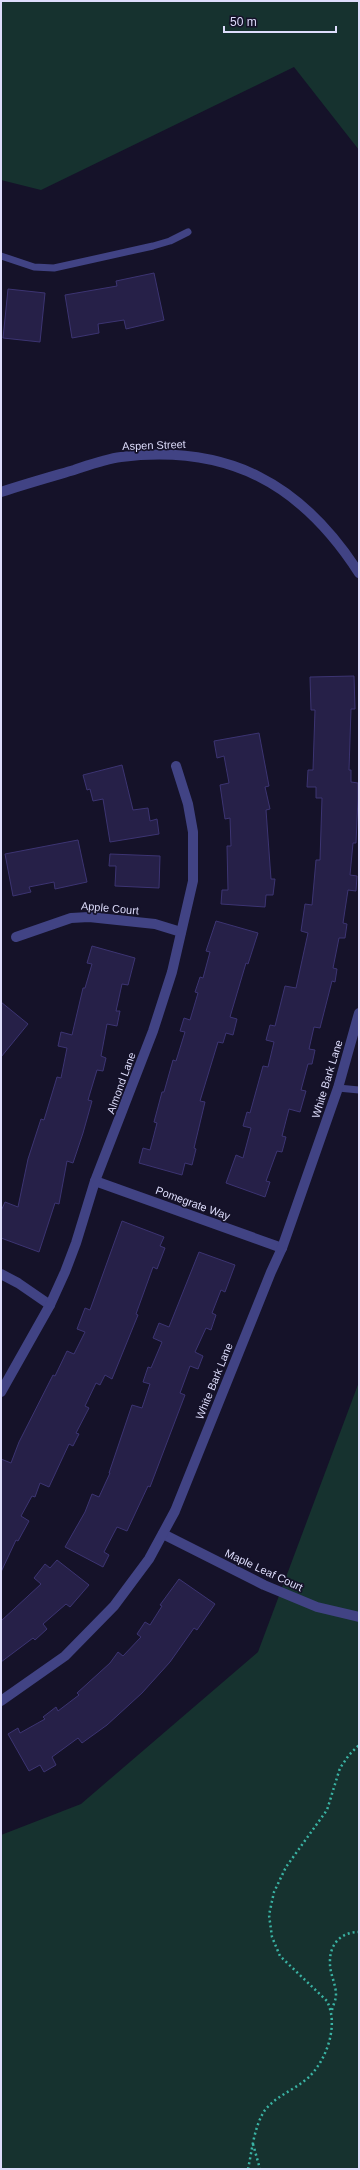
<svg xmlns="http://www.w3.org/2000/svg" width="360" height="2170" viewBox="0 0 360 2170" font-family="Helvetica,sans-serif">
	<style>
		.green { fill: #16322f }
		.building { fill: #262048; stroke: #3c3472 }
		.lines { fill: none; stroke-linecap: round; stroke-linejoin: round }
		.path { stroke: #3ab3a4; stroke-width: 2.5; stroke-dasharray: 2 3; stroke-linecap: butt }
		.lane { stroke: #414384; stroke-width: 7 }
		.street { stroke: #414384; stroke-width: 10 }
		.labels { text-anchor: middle; stroke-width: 3.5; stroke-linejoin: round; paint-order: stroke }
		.street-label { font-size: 11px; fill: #deddfc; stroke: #151229 }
	</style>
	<rect width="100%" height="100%" fill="#151229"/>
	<g class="green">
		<polygon points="1,1 359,1 359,150 294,67 41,190 1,180"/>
		<polygon points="359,1382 359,2169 1,2169 1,1835 81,1804 258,1652"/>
	</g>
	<g class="building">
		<polygon points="154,273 164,320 126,329 124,320 98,324 99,333 72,338 65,295 117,286 116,281"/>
		<polygon points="8,289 45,293 40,342 3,338"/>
		<polygon points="354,676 355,709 351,709 349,770 351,770 351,782 358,783 358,798 356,843 353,843 350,875 357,876 356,891 348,890 343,923 347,924 345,938 339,938 333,968 337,969 335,982 332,981 320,1028 314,1027 309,1049 315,1050 312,1064 308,1064 301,1090 306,1091 300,1112 289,1109 282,1136 286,1137 282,1152 277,1151 266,1181 270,1182 265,1197 226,1183 236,1155 243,1158 251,1128 243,1126 247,1112 250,1113 263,1066 268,1067 274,1042 266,1040 270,1025 275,1026 285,986 296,988 308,933 301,931 305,904 312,905 316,860 320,860 322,798 316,798 316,787 307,787 308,770 313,770 315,710 311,710 310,677"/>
		<polygon points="259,733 269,786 265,787 270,809 266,810 271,879 275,879 273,895 266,895 265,907 221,904 222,890 228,890 227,846 231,846 230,818 225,819 220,785 229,783 224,756 217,758 214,741"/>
		<polygon points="122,765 133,810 148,808 150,821 157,819 159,834 110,842 103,799 93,801 90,789 87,790 83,775"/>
		<polygon points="78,840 87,882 55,889 54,882 29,887 31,892 13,896 5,854"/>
		<polygon points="110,854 160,856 159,888 115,886 116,866 109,866"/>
		<polygon points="216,921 258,933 248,964 246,963 230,1017 237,1019 233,1035 226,1033 223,1043 218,1042 200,1101 205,1102 194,1148 196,1149 192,1165 185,1163 182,1175 139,1163 143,1148 150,1150 157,1123 154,1122 162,1092 164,1092 173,1060 176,1061 185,1032 180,1031 184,1018 190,1020 198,993 195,992 200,977 203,978 210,952 206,951"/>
		<polygon points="92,946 135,958 128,985 122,984 116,1011 120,1011 117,1026 107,1024 101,1056 106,1058 103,1071 97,1070 88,1100 92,1101 83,1133 73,1163 67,1161 59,1204 55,1203 39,1252 1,1238 1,1211 5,1202 18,1207 28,1159 41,1119 44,1120 57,1077 61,1078 67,1048 58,1046 61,1032 72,1035 83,988 85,988 92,964 87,963"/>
		<polygon points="1,1002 28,1024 1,1057"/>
		<polygon points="122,1221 164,1237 160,1246 165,1248 157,1269 153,1267 136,1314 138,1315 112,1379 105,1375 100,1385 96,1383 85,1406 89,1408 76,1433 79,1434 73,1446 69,1444 49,1487 40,1483 35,1497 32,1496 21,1516 29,1521 18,1541 16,1540 1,1572 1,1459 11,1463 19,1442 53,1375 55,1376 67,1351 74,1354 85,1332 77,1329 85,1308 90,1310"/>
		<polygon points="199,1252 235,1265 225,1292 221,1290 212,1313 216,1315 211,1330 206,1328 195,1352 203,1356 198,1369 190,1366 180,1393 185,1395 150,1487 148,1486 127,1531 117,1527 104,1552 109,1555 103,1567 65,1547 85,1512 92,1494 99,1497 110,1473 109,1473 132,1405 142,1408 150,1384 143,1382 148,1367 151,1368 162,1342 153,1338 159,1323 169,1327"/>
		<polygon points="57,1560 89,1585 70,1607 66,1604 43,1624 47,1629 35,1640 33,1638 1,1662 1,1621 41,1584 34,1578 45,1564 50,1568"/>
		<polygon points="179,1579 215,1604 197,1630 194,1628 170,1662 142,1693 107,1725 82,1743 78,1738 52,1757 56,1765 44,1772 40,1765 29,1771 8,1734 18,1728 20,1733 45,1719 43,1717 56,1707 58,1711 79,1695 77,1693 110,1663 118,1652 123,1656 141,1637 137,1634 145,1622 150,1625 162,1606 160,1605"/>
	</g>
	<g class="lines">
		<g class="path">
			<path d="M332 2010C333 2005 336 2000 336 1995 336 1984 330 1974 330 1964 329 1945 340 1932 359 1932"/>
			<polyline points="253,2144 260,2169"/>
			<path d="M248 2169C252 2151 254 2126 265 2110 277 2095 295 2090 309 2077 327 2059 339 2025 327 2001L280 1956 272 1937 269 1915 274 1892 286 1867 327 1810 340 1768 349 1755 359 1745"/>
		</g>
		<g class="lane">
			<polyline points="1,256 34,267 54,268 153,246 170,241 188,232"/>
			<polyline points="338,1088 359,1090"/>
		</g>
		<g class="street">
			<path d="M1 492C25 484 50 477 74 470 89 465 105 459 121 457 228 444 301 483 359 573"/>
			<polyline points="16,937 71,918 89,917 155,924 181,932"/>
			<polyline points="95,1181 282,1248"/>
			<polyline points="1,1274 18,1283 50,1305"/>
			<polyline points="1,1392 50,1305 65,1272 76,1243 95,1181 153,1031 172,972 193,881 193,832 188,804 176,766"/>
			<polyline points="163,1534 264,1585 317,1607 359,1617"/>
			<polyline points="1,1701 65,1656 114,1606 149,1559 175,1511 271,1272 282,1248 338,1088 359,1013"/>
		</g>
	</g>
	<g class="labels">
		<g class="street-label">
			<text transform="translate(154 445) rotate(-2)" y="4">Aspen Street</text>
			<text transform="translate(110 908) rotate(5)" y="4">Apple Court</text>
			<text transform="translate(327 1079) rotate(-73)" y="4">White Bark Lane</text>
			<text transform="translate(121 1083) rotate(-70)" y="4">Almond Lane</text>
			<text transform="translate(193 1203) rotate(20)" y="4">Pomegrate Way</text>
			<text transform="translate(214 1381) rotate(-68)" y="4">White Bark Lane</text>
			<text transform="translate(264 1570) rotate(25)" y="4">Maple Leaf Court</text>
		</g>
	</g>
	<rect width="360" height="2170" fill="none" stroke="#deddfc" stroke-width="4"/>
	<path d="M224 26v6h112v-6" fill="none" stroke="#deddfc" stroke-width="2"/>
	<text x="230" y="26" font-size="12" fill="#deddfc" stroke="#151229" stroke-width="3" paint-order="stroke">50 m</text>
</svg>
